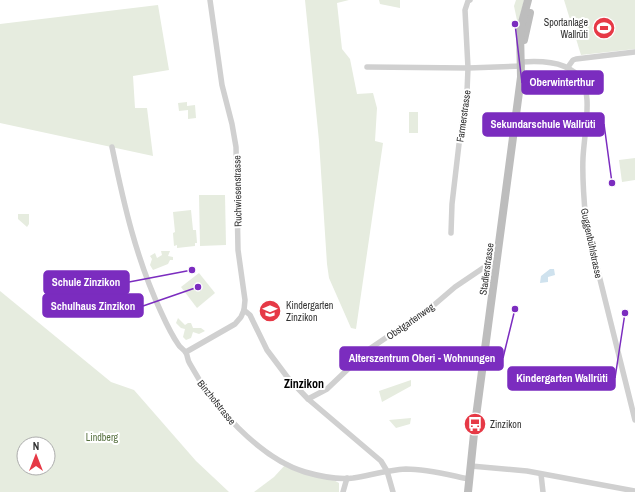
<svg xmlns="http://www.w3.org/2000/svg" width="635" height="492" viewBox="0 0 635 492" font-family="'Archivo Narrow',sans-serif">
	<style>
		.green { fill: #e6ecdf; fill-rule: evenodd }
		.water { fill: #cfe2ee }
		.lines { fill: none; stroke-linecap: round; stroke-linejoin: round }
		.minor { stroke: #d0d0d0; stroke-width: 5.5 }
		.secondary { stroke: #bdbdbd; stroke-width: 8 }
		.labels { text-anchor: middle; stroke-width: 4; stroke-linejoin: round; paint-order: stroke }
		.poi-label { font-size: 10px; fill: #333; stroke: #fff; text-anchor: start }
		.street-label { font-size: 10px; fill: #333; stroke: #fff }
		.park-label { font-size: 10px; fill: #56703f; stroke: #fff }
		.quarter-label { font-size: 12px; font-weight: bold; fill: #000; stroke: #fff }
		.leader { fill: none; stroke: #7b2cbf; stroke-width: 1.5 }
		.callout-dot { fill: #7b2cbf; stroke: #fff; stroke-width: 1.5 }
		.callout { fill: #7b2cbf; stroke: #7b2cbf; stroke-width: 1.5 }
		.callout-label { font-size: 11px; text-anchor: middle; font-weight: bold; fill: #fff }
	</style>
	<rect width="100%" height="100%" fill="#fff"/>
	<g class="green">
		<polygon points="305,0 349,0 337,3 342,49 350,59 357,94 373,93 377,108 375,141 383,143 356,329 351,328 329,278 327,264 319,141"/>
		<polygon points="379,0 400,0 400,8 380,4"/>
		<polygon points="516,0 524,0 518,25 514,6"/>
		<polygon points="564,0 635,0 635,49 581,55"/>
		<polygon points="158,5 169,70 133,76 135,108 147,108 153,156 0,123 0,24"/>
		<polygon points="187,102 187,106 195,105 196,118 188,119 188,110 179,111 178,103"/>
		<rect x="409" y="112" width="9" height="21"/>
		<polygon points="635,158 635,180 622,182 619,160"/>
		<polygon points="199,195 225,195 226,245 200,246"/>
		<polygon points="191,210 193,230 196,230 197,243 195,243 195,246 177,248 177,245 174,246 173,233 175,232 173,212"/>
		<polygon points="18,214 29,214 29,224 27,227 18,219"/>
		<polygon points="161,251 170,251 168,256 173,257 173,260 170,260 168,264 153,270 150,265 152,259 150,256 155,253 157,258 162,255"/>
		<polygon points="199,273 215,293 197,308 181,287"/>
		<path d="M0 291 111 382 134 390 196 461 229 492H0ZM24 444H48V468H24Z"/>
		<polygon points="178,318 185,325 188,323 191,323 193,328 201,328 205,331 199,334 193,332 191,338 186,340 183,337 185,329 181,328 176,323"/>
		<polygon points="411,380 411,386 382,402 379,391"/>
		<polygon points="411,418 410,424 396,428 389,420"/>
		<polygon points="286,464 326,476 339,483 339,492 254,492 274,477"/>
	</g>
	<polygon class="water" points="550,269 554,269 555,275 548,277 548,282 540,283 541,276"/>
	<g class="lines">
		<g class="minor">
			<path d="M522 62C550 60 585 63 587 100 588 119 584 139 583 158 582 180 584 201 586 223L635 420"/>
			<polyline points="367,67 468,68 522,66"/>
			<polyline points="568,67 573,60 576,59 635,52"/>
			<path d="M112 147C124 205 136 258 161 312 166 323 171 334 178 344 180 348 184 349 186 353 188 356 187 360 190 364 212 405 259 458 305 472 319 476 338 480 353 478 371 475 388 470 406 469 427 469 449 475 469 479"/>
			<polyline points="451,233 452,204 459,144 467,92 468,68 465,10 468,1 470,0"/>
			<polyline points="244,310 250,315 267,350 288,378 308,399 381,461 387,471 393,492"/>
			<polyline points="186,352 235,324 241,317 244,310 245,300 238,250 236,147 232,124 222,85 210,0"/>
			<polyline points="308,399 327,389 368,350 434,305 455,287 492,262 497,262"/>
			<polyline points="471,466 527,471 635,491"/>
			<polyline points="541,474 543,492"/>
			<polyline points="343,492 347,478"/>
		</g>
		<g class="secondary">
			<polyline points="524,40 530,13"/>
			<polyline points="468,492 475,424 521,77 520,30 528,0"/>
		</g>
	</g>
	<defs>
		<g id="stadium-disc" transform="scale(1.15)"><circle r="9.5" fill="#e63946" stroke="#fff"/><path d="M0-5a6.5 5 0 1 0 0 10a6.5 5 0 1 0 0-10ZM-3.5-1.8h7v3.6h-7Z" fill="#fff"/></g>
		<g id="school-disc" transform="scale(1.15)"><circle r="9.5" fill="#e63946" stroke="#fff"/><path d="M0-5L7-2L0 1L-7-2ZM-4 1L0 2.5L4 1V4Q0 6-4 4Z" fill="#fff"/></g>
		<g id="bus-disc" transform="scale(1.15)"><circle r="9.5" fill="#e63946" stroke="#fff"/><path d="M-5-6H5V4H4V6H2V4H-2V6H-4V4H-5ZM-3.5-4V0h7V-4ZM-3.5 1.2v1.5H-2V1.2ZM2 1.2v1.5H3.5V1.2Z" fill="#fff"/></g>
	</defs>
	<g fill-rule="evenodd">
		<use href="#stadium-disc" x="604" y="28"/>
		<use href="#school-disc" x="270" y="311"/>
		<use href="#bus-disc" x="475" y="424"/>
	</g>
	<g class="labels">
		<g class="poi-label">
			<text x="588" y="26" text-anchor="end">Sportanlage<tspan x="588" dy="12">Wallrüti</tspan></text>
			<text x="286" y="309">Kindergarten<tspan x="286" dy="12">Zinzikon</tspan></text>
			<text x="490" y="428">Zinzikon</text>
		</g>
		<g class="street-label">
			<text transform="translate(463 116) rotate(-82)" y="4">Farmerstrasse</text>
			<text transform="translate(237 191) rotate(-91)" y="4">Ruchwiesenstrasse</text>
			<text transform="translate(592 243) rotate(78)" y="4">Guggenbühlstrasse</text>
			<text transform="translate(486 269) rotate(-82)" y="4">Stadlerstrasse</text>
			<text transform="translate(410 321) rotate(-35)" y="4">Obstgartenweg</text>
			<text transform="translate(217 402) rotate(51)" y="4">Binzhofstrasse</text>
		</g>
		<g class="park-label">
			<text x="102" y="441">Lindberg</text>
		</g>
		<g class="quarter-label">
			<text x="304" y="388">Zinzikon</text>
		</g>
	</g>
	<path class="leader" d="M515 24L522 83M612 183L604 124M192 270L129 282M198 287L143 306M515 309L503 358M625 313L615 378"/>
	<g class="callout-dot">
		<circle cx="515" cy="24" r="4"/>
		<circle cx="612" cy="183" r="4"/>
		<circle cx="192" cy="270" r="4"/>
		<circle cx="198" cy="287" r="4"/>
		<circle cx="515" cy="309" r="4"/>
		<circle cx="625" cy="313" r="4"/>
	</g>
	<g class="callout">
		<rect x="522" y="71" width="81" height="23" rx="4"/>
		<rect x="483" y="113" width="121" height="23" rx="4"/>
		<rect x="44" y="271" width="85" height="23" rx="4"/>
		<rect x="43" y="294" width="100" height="23" rx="4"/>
		<rect x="340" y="347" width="163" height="23" rx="4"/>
		<rect x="508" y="367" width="107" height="23" rx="4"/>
	</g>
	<g class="callout-label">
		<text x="562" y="86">Oberwinterthur</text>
		<text x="543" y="128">Sekundarschule Wallrüti</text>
		<text x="86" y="286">Schule Zinzikon</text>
		<text x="93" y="310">Schulhaus Zinzikon</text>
		<text x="422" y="362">Alterszentrum Oberi - Wohnungen</text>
		<text x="562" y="382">Kindergarten Wallrüti</text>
	</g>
	<g transform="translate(36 456)"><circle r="19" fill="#ffffff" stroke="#adadad"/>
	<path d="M0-3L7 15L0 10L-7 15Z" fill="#e63946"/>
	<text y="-6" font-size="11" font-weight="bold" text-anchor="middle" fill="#333333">N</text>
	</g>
</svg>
